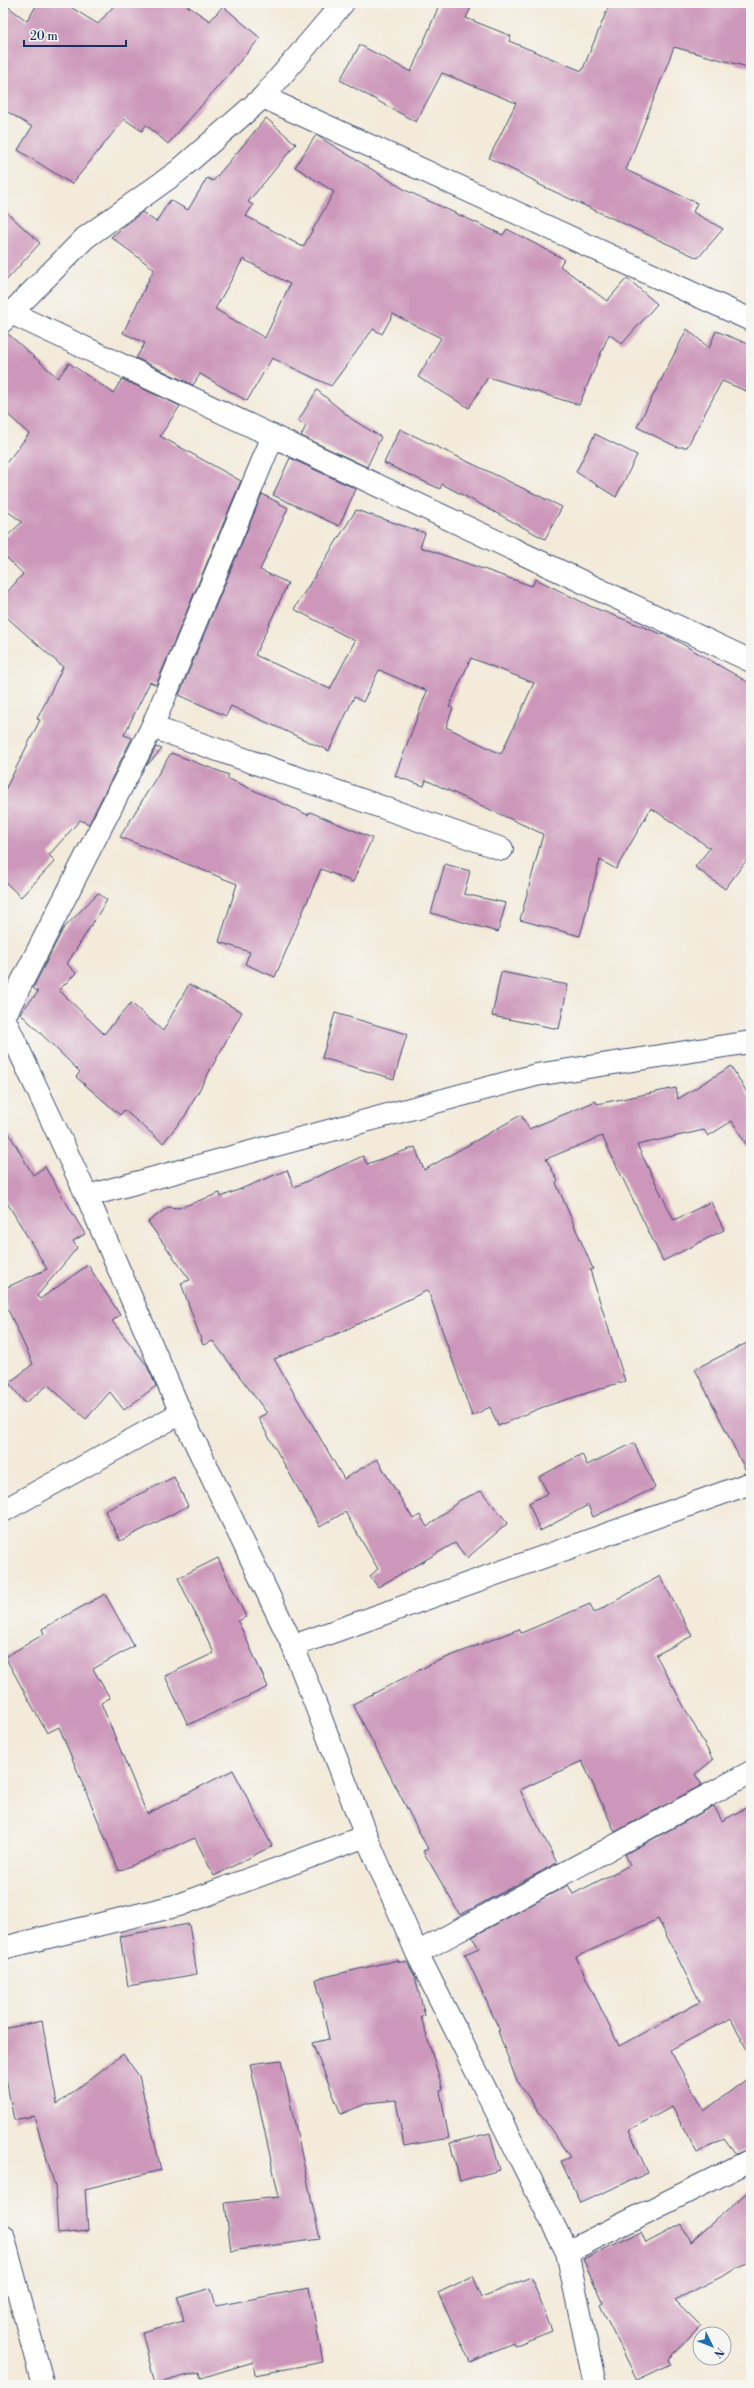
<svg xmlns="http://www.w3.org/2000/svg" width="754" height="2388" font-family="'Libre Bodoni',serif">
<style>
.building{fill:#cc97ba;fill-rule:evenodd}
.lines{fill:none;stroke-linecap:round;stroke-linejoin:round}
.minor-casing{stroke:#3b4b70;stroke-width:24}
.minor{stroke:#fff;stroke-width:22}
</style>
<rect width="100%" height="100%" fill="#f6f6f2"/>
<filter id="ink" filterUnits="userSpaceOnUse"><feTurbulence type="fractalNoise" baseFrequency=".025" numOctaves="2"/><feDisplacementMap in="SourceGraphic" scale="8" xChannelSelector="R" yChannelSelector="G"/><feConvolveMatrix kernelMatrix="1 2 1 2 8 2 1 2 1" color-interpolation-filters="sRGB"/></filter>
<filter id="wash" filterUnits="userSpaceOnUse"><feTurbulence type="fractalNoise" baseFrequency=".012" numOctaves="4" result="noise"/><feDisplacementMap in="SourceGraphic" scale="16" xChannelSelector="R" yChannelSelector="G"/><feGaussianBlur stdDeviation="0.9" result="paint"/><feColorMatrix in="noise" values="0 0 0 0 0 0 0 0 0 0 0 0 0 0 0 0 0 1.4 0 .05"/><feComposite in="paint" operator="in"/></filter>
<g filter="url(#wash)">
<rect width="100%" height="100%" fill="#f3ead9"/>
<g id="blocks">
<g class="building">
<polygon points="3,3 27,21 38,3 64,3 98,24 116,3 183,3 210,21 223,6 260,38 168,144 146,125 142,131 124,119 72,184 18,150 32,127 3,109"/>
<polygon points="440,3 473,3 466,18 511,36 509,41 582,71 610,3 751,3 751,68 674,47 626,170 697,203 693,212 723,229 698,258 538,184 539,183 489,158 516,103 442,73 416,122 340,80 360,45 411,72"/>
<path d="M266,118l30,26 -48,58 5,3 -7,11 57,31 31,-55 -39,-25 21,-32 91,56 96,44 4,-6 57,30 -4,7 47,35 20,-23 30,26 -35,40 -13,-10 -30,71 -91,-28 -19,31 -51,-31 23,-39 -48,-24 -11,20 -9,-5 -42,57 -59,-28 -25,43 -47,-27 -7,11 -57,-27 9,-15 -22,-10 31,-64 -43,-32 31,-25 14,10 14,-22 18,10 19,-32 6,3zM243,259l47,25 -25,54 -50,-29z"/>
<polygon points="3,209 40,243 3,284"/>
<polygon points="687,329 709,348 716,331 751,345 751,393 722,381 687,447 677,447 637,427"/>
<polygon points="3,333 7,333 58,378 69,363 113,393 122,379 180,406 160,436 241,481 156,685 150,682 124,735 132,738 89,824 80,820 49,855 55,861 21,897 3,880 3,794 40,720 37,719 63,667 3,614 3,597 23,574 3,554 3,540 22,522 3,508 3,467 29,434 3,410"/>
<polygon points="317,390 353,420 381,437 367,467 301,436 306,426 298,421"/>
<polygon points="400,429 562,507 545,539 442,484 440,489 384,463"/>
<polygon points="595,434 637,455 616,497 576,472"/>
<polygon points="290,458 356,489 339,526 273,495"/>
<path d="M262,494l26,14 -28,62 28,13 -33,72 75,34 25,-48 -61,-32 62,-99 69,23 -5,14 112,39 4,-7 56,28 80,31 79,46v170l-26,35 -30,-22 15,-19 -59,-40 -35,61 -16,-9 -20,76 -60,-16 23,-86 -117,-54 -2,6 -29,-10 32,-85 -48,-21 -16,32 -9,-5 -25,54 -98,-45 -5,10 -47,-21zM471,658l63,25 -33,71 -55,-27 7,-19 -4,-1z"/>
<polygon points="156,747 162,749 146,766"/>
<polygon points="171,753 229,775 227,778 308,815 310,812 372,838 353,882 321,869 275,977 245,964 250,952 219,942 237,884 120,837"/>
<polygon points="445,864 470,871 464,894 506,903 498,932 431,913"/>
<polygon points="98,893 107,900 67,964 76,973 59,990 104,1034 131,1003 163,1031 189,984 242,1012 185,1116 163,1143 124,1110 120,1115 76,1077 80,1072 20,1013 38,992 33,988 63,929"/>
<polygon points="501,972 568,985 559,1029 492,1016"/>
<polygon points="335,1013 407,1034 394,1079 322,1058"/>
<polygon points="731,1066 751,1099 751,1152 732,1121 708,1136 704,1130 637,1145 674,1220 711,1202 724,1230 663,1261 602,1136 546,1159 558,1181 556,1183 593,1269 590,1270 625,1381 543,1407 498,1426 490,1407 472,1416 428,1290 341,1332 274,1359 344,1479 377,1459 413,1519 420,1515 427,1527 460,1500 481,1491 508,1523 467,1558 455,1543 378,1587 370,1576 378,1569 345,1512 320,1527 258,1418 267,1413 213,1341 203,1345 181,1283 190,1280 148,1222 168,1207 179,1208 220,1193 221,1197 287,1170 294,1187 363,1156 367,1164 415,1147 424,1170 521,1115 529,1129 596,1101 597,1104 676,1088 678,1099"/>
<polygon points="3,1123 33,1175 45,1167 85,1234 73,1241 77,1248 37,1296 40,1299 88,1265 120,1315 112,1321 146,1364 156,1386 124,1410 110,1392 86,1419 48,1385 25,1403 9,1383 33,1364 3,1299 3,1289 47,1269 3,1196"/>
<polygon points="751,1341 751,1471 746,1471 695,1369"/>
<polygon points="634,1443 655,1488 593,1517 588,1505 540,1531 529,1503 548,1493 539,1477 582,1454 587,1465"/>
<polygon points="174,1477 188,1506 120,1541 105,1511"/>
<polygon points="218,1558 246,1617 238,1621 268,1687 188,1725 165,1676 214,1653 178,1578"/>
<polygon points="660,1576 692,1636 656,1655 713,1760 695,1774 702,1785 615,1832 582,1761 520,1790 557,1863 460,1915 423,1851 428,1849 353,1704 433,1663 519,1629 521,1633 590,1604 594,1613"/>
<polygon points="105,1594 134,1646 93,1669 110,1698 101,1703 147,1814 233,1770 272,1846 214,1876 195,1838 119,1871 59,1727 47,1733 5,1657 44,1634 42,1629"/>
<path d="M751,1805v253l-20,-40 -61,32 34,61 47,-35v72l-15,6 -12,-16 -27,15 -25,-46 -43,23 19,43 -68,30 -19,-42 9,-4 -54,-78 -18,-48h2l-35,-77 14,-6 -7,-11 96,-52 5,9 57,-29 -5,-11 89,-48 8,15zM658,1919l42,83 -81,44 -43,-89z"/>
<polygon points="189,1924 197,1974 128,1986 120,1936"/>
<polygon points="398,1960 399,1962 407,1962 415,1977 425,2016 421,2017 443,2090 440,2091 449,2138 404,2146 396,2100 368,2103 341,2114 312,2043 329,2039 316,1979"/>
<polygon points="42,2021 57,2104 123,2054 139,2076 161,2170 85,2189 88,2231 58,2234 55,2186 34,2116 14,2120 3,2063 3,2029"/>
<polygon points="281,2060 320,2239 231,2251 225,2203 279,2197 250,2064"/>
<polygon points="490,2133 500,2170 460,2181 450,2143"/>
<polygon points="751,2189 751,2262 675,2300 701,2326 669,2359 671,2364 637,2380 600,2305 603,2303 583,2259 641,2232 646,2243 682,2224 690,2242"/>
<polygon points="473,2276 482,2297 531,2277 552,2331 514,2346 513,2343 470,2362 438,2293"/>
<polygon points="211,2288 216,2306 309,2288 323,2362 255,2375 253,2362 201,2378 199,2372 155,2384 142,2332 184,2321 178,2298"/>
</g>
</g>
</g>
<g filter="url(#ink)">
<use href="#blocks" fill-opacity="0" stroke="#3b4b70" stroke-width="1"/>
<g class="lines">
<g class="minor-casing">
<g id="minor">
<polyline points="263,97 751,320"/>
<polyline points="11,313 751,661"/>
<polyline points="3,321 85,238 177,172 263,97 343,3"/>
<polyline points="152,727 273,436"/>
<polyline points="3,1016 87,1196 181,1413 293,1646 366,1836 417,1953 567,2252 595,2385"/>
<polyline points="3,1019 152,727 502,849"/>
<polyline points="87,1196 536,1075 751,1042"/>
<polyline points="3,1511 181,1413"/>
<polyline points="293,1646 751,1483"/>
<polyline points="3,1948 179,1905 366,1836"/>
<polyline points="417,1953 751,1772"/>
<polyline points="3,2235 43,2385"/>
<polyline points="567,2252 751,2160"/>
</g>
</g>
<use href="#minor" class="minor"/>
</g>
</g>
<rect width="754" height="2388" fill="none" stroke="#f6f6f2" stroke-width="16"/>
<g transform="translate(712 2346) rotate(133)"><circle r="19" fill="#f6f6f2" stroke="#9ea6b7"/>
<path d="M0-3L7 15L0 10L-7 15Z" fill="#1f6fb2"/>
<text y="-6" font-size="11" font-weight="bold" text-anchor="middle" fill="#1b2f5e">N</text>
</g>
<path d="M24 40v6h102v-6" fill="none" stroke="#1b2f5e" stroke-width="2"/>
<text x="30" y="40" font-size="12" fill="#1b2f5e" stroke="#f6f6f2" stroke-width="3" paint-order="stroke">20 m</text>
</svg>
